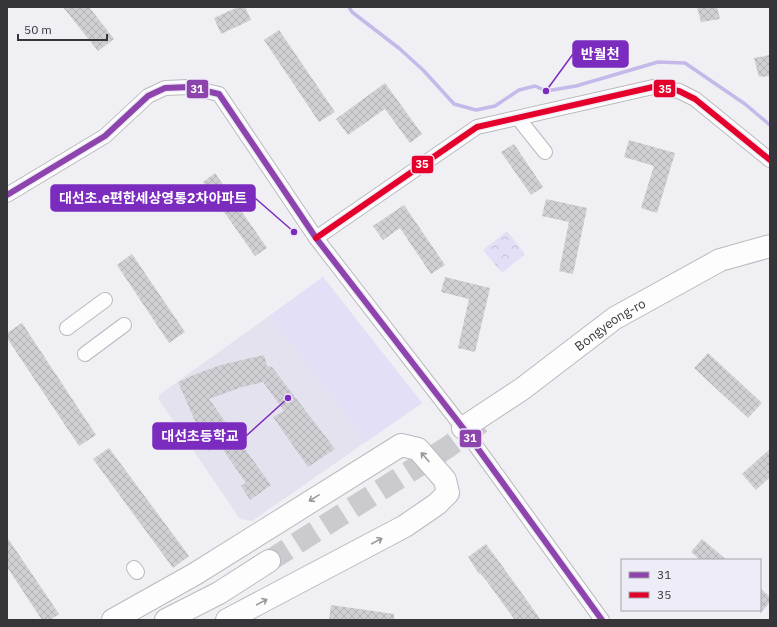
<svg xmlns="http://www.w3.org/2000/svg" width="777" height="627" font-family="'IBM Plex Sans','Noto Sans KR',sans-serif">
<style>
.built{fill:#e4e2ee}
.grass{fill:#e3dff6}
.forest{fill:url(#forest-crowns)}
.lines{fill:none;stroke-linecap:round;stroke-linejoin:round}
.stream{stroke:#c5b9ea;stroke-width:3.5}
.building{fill:url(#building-cross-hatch)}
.trunk-tunnel{stroke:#cacacf;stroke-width:22;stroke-dasharray:22 11;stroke-linecap:butt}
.minor-casing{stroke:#bababe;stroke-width:16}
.trunk-casing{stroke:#bababe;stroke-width:24}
.minor{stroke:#fdfdfd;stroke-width:14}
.trunk{stroke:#fdfdfd;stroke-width:22}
.bus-1-casing{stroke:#eeecf7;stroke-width:9}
.bus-2-casing{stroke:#eeecf7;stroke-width:9}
.bus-1{stroke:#8e44ad;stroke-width:6}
.bus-2{stroke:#e4002b;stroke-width:6}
.oneway{stroke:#9a999c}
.labels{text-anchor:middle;stroke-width:3;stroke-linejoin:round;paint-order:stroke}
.street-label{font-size:13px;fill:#36353a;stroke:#eeecf7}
.leader{fill:none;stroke:#7b2cbf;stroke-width:1.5}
.callout-dot{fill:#7b2cbf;stroke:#eeecf7;stroke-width:1.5}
.callout{fill:#7b2cbf;stroke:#7b2cbf;stroke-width:1.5}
.callout-label{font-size:14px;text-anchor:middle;font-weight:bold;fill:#fff}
.line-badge{stroke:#eeecf7;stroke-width:1.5}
.badge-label{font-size:11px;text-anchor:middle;font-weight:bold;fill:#fff}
</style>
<defs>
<pattern id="forest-crowns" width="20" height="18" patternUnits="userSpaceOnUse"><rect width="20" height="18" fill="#e3dff6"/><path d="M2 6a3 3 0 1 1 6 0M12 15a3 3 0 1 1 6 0" fill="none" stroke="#c3c0d4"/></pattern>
<pattern id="building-cross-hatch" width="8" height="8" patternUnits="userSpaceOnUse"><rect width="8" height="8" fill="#d0d0d4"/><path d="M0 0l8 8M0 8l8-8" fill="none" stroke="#b3b3b7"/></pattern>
</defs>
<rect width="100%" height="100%" fill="#efeff4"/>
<polygon class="built" points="323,277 422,403 252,521 240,519 159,400 159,395"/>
<polygon class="grass" points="323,277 422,403 366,442 270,316"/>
<polygon class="forest" points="507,231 525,254 502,273 483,250"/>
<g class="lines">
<polyline class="stream" points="349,7 352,12 400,49 423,70 454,104 476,110 495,106 519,90 535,86 546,91 576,86 658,62 685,63 745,104 770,125"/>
</g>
<g class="building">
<polygon points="63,7 89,7 114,39 98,51"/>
<polygon points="238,7 245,7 251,20 221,34 214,18"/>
<polygon points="697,7 717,7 720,19 701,22"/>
<polygon points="279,30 335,112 319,122 264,40"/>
<polygon points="770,55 770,76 759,77 754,58"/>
<polygon points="385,83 422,134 410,143 385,109 348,135 336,119"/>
<polygon points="629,140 675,153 657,213 641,208 654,166 624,157"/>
<polygon points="514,144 543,187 531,195 501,152"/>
<polygon points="215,173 267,248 255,256 203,182"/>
<polygon points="546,199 587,208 573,274 559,271 569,222 542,216"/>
<polygon points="404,205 445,265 431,274 400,228 383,240 373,226"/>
<polygon points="132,254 185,332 169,343 117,265"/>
<polygon points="445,277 490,288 475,352 458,348 469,299 441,292"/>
<polygon points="22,323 96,435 79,446 7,338 7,333"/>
<polygon points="708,353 762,403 748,418 694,368"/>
<polygon points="264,355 267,366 272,367 335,449 308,467 273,417 284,411 263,382 242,387 209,399 271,485 250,500 241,486 246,483 219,444 209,451 200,438 204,434 195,421 178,382 196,374 221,365"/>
<polygon points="109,448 189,556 173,568 93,459"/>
<polygon points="770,449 770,477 756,490 742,474"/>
<polygon points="7,537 59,614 50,620 42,620 7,567"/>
<polygon points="702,539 727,560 700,560 691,552"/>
<polygon points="486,544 503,567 541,620 515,620 488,583 480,573 479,574 468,557"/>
<polygon points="760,588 770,597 770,602 760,614"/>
<polygon points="331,605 394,614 394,620 329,620"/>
</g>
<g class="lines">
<polyline class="trunk-tunnel" points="269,561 448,447 483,421"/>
<g class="minor-casing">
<g id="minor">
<polyline points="518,118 545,152"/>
<polyline points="7,195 105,136 148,96 165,88 189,87 219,94 316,238 463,428 602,620"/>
<polyline points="316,238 477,127 653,87 679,91 695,99 770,160"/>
<polyline points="67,328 105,300"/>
<polyline points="85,354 124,325"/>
<polyline points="134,568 137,572"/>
</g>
</g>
<g class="trunk-casing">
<g id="trunk">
<path id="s1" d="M463,428l59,-39 93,-71 105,-58 50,-14"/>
<polyline points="113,620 195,574 401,445 418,449 445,480 448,493 437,504 405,526 227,620"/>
<polyline points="166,620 219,593 269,561"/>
</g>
</g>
<use href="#minor" class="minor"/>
<use href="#trunk" class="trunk"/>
<g class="bus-1-casing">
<polyline id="bus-1" points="7,195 105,136 148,96 165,88 189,87 219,94 316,238 463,428 602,620"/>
</g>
<g class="bus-2-casing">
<polyline id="bus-2" points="316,238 477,127 653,87 679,91 695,99 770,160"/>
</g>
<use href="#bus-1" class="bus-1"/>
<use href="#bus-2" class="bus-2"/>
</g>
<defs><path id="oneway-shaft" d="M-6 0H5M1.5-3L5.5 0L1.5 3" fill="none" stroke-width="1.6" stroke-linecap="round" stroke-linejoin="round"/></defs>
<g class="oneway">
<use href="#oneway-shaft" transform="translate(425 457) rotate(-131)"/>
<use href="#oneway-shaft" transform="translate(314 498) rotate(148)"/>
<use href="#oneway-shaft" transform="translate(377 541) rotate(-28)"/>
<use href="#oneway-shaft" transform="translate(262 602) rotate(-28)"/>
</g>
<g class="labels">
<g class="street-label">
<text dy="5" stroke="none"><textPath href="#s1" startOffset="180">Bongyeong-ro</textPath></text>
</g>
</g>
<path class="leader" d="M546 91L573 54M294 232L255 198M288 398L246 436"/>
<g class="callout-dot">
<circle cx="546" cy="91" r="4"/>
<circle cx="294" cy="232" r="4"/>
<circle cx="288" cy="398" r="4"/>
</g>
<g class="callout">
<rect x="573" y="41" width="55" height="26" rx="4"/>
<rect x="51" y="185" width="204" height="26" rx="4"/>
<rect x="153" y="423" width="93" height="26" rx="4"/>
</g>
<g class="callout-label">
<text x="600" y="59">반월천</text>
<text x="153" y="203">대선초.e편한세상영통2차아파트</text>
<text x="200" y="441">대선초등학교</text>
</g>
<g class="line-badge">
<rect x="653" y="79" width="23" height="19" rx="4" fill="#e4002b"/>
<rect x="186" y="79" width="23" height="20" rx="4" fill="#8e44ad"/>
<rect x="411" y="155" width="23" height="19" rx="4" fill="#e4002b"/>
<rect x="459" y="429" width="23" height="19" rx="4" fill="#8e44ad"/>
</g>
<g class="badge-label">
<text x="665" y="93">35</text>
<text x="197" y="93">31</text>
<text x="422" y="168">35</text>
<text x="470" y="442">31</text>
</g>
<rect width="777" height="627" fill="none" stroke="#36353a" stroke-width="16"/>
<rect x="621" y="559" width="140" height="52" fill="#eeecf7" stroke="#a4a3ab"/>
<rect x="629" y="572" width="20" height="6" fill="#8e44ad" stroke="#a4a3ab"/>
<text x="657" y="579" font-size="12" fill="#36353a">31</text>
<rect x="629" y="592" width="20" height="6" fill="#e4002b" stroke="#a4a3ab"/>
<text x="657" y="599" font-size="12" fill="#36353a">35</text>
<path d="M18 34v6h89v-6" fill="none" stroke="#36353a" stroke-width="2"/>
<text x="24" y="34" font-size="12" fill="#36353a" stroke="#eeecf7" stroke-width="3" paint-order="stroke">50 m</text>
</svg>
